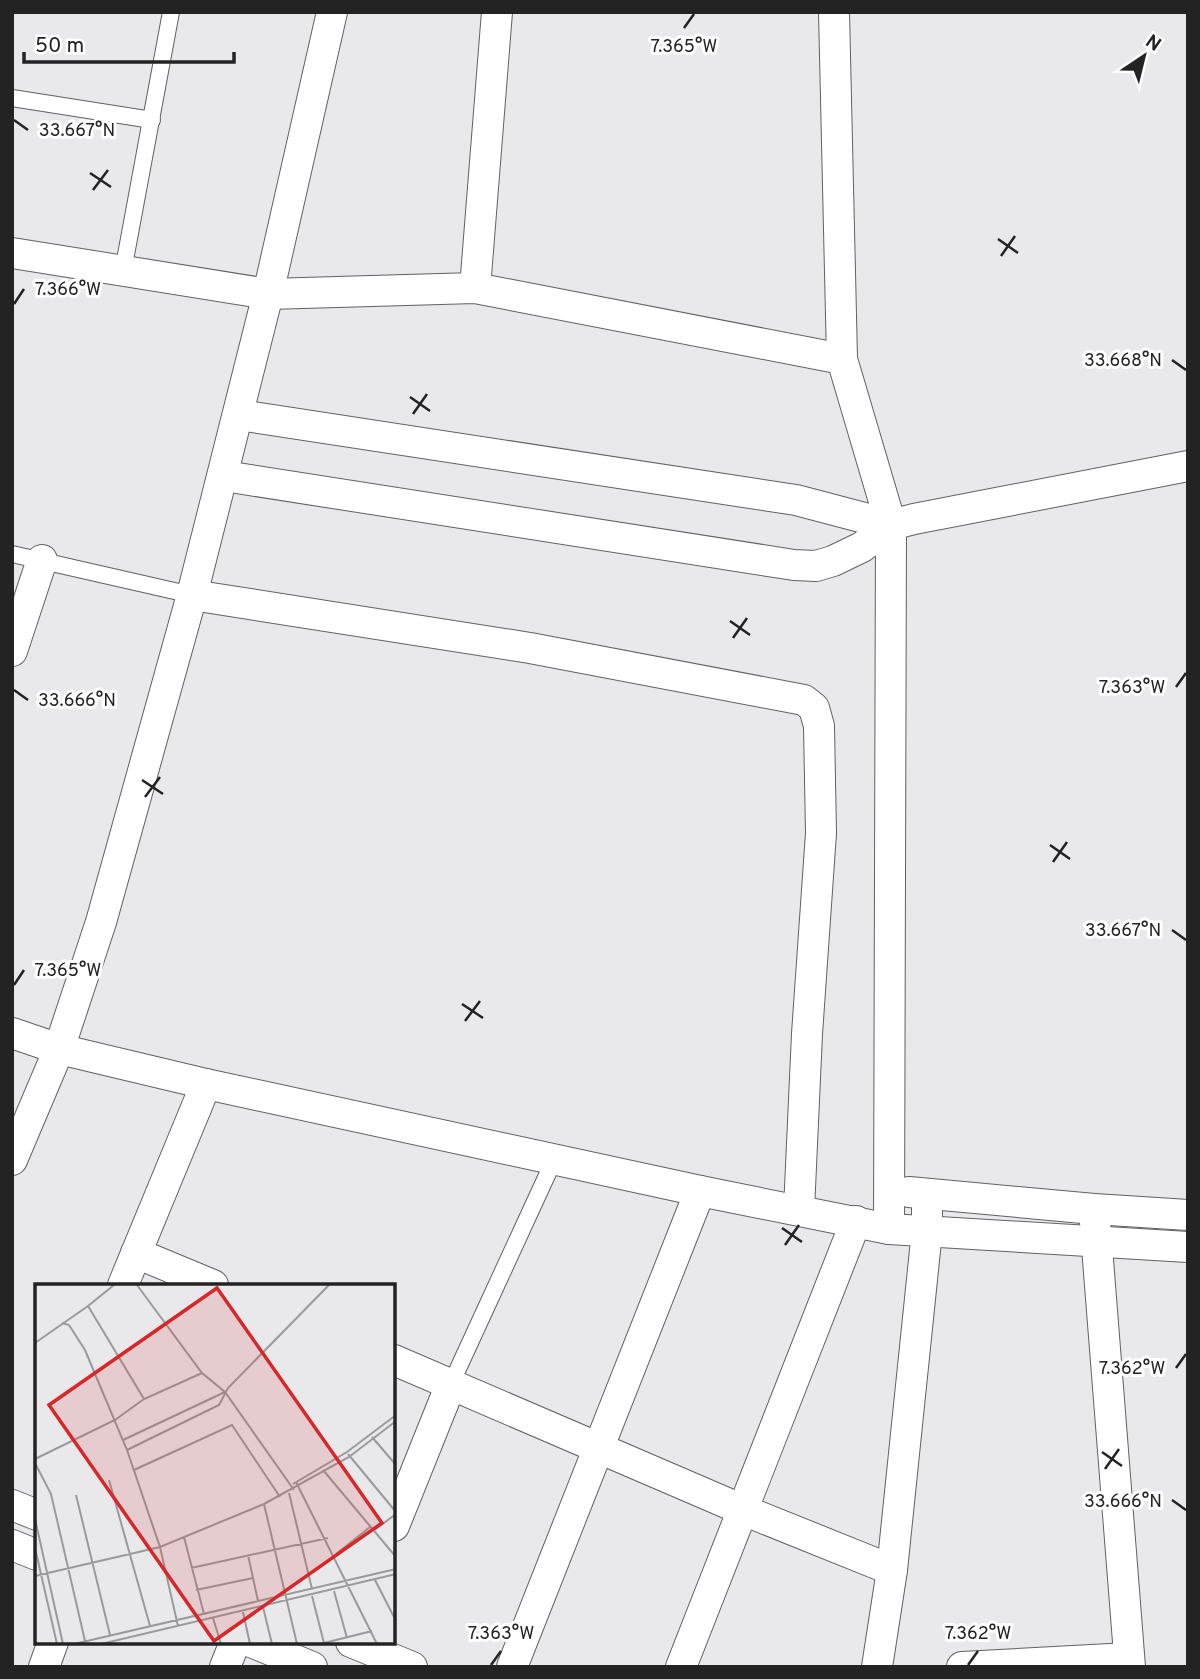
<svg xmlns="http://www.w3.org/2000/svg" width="1200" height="1679" font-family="Overpass,sans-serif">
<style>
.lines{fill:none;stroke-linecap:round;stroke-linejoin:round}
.service-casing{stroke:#616164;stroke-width:18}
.minor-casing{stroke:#616164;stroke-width:32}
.service{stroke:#fff;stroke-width:16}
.minor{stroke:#fff;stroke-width:30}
.ticks{fill:none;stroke:#232324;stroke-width:2.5}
.inset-road{fill:none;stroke:#9a9a9c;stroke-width:2}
.view{fill:#d62828;fill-opacity:0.15;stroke:#d62828;stroke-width:3.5}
.inset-edge{fill:none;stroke:#232324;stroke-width:3.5}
.ticks-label{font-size:18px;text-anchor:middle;fill:#232324;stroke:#fff;stroke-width:6;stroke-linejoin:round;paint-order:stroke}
</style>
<rect width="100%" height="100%" fill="#e9e9ec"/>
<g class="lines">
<g class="service-casing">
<g id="service">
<polyline points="12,98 152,120"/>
<polyline points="123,271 171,12"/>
<polyline points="12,554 192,595"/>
<polyline points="451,1384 554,1160"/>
</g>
</g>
<g class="minor-casing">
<g id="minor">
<polyline points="834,12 842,359 891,525 889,1229"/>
<polyline points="12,253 268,294 475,288 842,359"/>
<polyline points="475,288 497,12"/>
<polyline points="239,415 796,500 891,525"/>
<polyline points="224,476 794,565 816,566 833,561 862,547 891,525 914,519 1188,466"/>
<polyline points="192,595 530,648 804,700 814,708 819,726 821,833 807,1034 799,1210"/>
<polyline points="12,651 42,560"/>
<polyline points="12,1033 59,1049 206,1084 700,1191 889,1229 1188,1247"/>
<polyline points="12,1160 59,1049 101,922 192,595 268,294 332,12"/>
<polyline points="909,1192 1094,1209 1188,1215"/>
<polyline points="1094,1209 1130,1667"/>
<polyline points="136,1253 213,1285"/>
<polyline points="123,1285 206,1084"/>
<polyline points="394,1360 743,1510 892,1570"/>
<polyline points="12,1505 37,1515"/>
<polyline points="394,1526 451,1384"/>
<polyline points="12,1545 37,1555"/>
<polyline points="251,1642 312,1667"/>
<polyline points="351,1642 412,1667"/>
<polyline points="44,1667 53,1642"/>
<polyline points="225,1667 235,1642"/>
<polyline points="512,1667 700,1191"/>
<polyline points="681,1667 856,1221"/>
<polyline points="877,1667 892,1570 927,1231 927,1194"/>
<polyline points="962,1667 1129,1658"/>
</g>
</g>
<use href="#service" class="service"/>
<use href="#minor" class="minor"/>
</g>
<path class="ticks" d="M684,28l10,-14M14,120l14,10M90,173l21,14M93,190l15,-20M998,239l20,14M1001,256l14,-20M14,304l10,-15M1172,360l14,10M410,397l20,14M413,414l14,-20M730,621l20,14M733,638l14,-20M1176,687l10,-14M14,690l14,10M142,780l21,14M145,797l15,-20M1050,845l20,14M1053,862l14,-20M1172,930l14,10M14,985l10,-15M462,1004l21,14M465,1021l15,-20M782,1228l20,14M785,1245l14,-20M1176,1368l10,-14M1102,1452l20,14M1105,1469l14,-20M1172,1500l14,10M491,1665l10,-14M968,1665l10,-14"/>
<g transform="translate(35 1284)">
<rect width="360" height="360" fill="#e9e9ec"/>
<path class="inset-road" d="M79,1l-26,21 56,93M102,1l65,88 23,19 69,98M27,39l7,2 16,25 42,100 33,97 18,79M0,59l53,-37M337,153l24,28M88,156l102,-48M92,166l92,-45 9,-17 101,-103M313,170l48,58M0,175l80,-39 29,-21 58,-26M0,179l16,31 34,147M99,186l98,-45 48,72M288,186l73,87M74,196l41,146M261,198l81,162M258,200l54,-32 49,-37M254,209l23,96M41,211l34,140M229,220l33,140M0,235l28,125M338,247l23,-17M149,253l20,77M0,264l22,96M301,270l34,-27M213,271l10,46M156,284l137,-30M0,292l125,-29 104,-43 85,-47 47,-36M340,296l21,41M161,306l57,-12M299,307l13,47M277,312l12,47M228,323l9,37M208,328l7,32M178,334l8,26M39,360l322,-75M66,360l295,-70M285,360l52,-13"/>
<path class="view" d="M182,4l165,235 -168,118 -165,-236z"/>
<rect width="360" height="360" class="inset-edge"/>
</g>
<g class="ticks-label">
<text x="684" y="52">7.365°W</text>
<text x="77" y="136">33.667°N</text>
<text x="68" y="295">7.366°W</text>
<text x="1123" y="366">33.668°N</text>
<text x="1132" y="693">7.363°W</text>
<text x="77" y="706">33.666°N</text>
<text x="1123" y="936">33.667°N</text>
<text x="68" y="976">7.365°W</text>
<text x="1132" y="1374">7.362°W</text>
<text x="1123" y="1507">33.666°N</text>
<text x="501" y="1639">7.363°W</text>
<text x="978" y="1639">7.362°W</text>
</g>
<rect width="1200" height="1679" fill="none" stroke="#232324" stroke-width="28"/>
<g transform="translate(1144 56) rotate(35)" stroke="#ffffff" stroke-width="5" paint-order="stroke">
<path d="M0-5L12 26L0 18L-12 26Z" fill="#232324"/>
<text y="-10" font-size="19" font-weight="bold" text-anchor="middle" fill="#232324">N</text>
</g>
<path d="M24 52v10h210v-10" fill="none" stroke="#232324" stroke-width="3.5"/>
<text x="35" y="52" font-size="21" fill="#232324" stroke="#ffffff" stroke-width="5" paint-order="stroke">50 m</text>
</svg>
